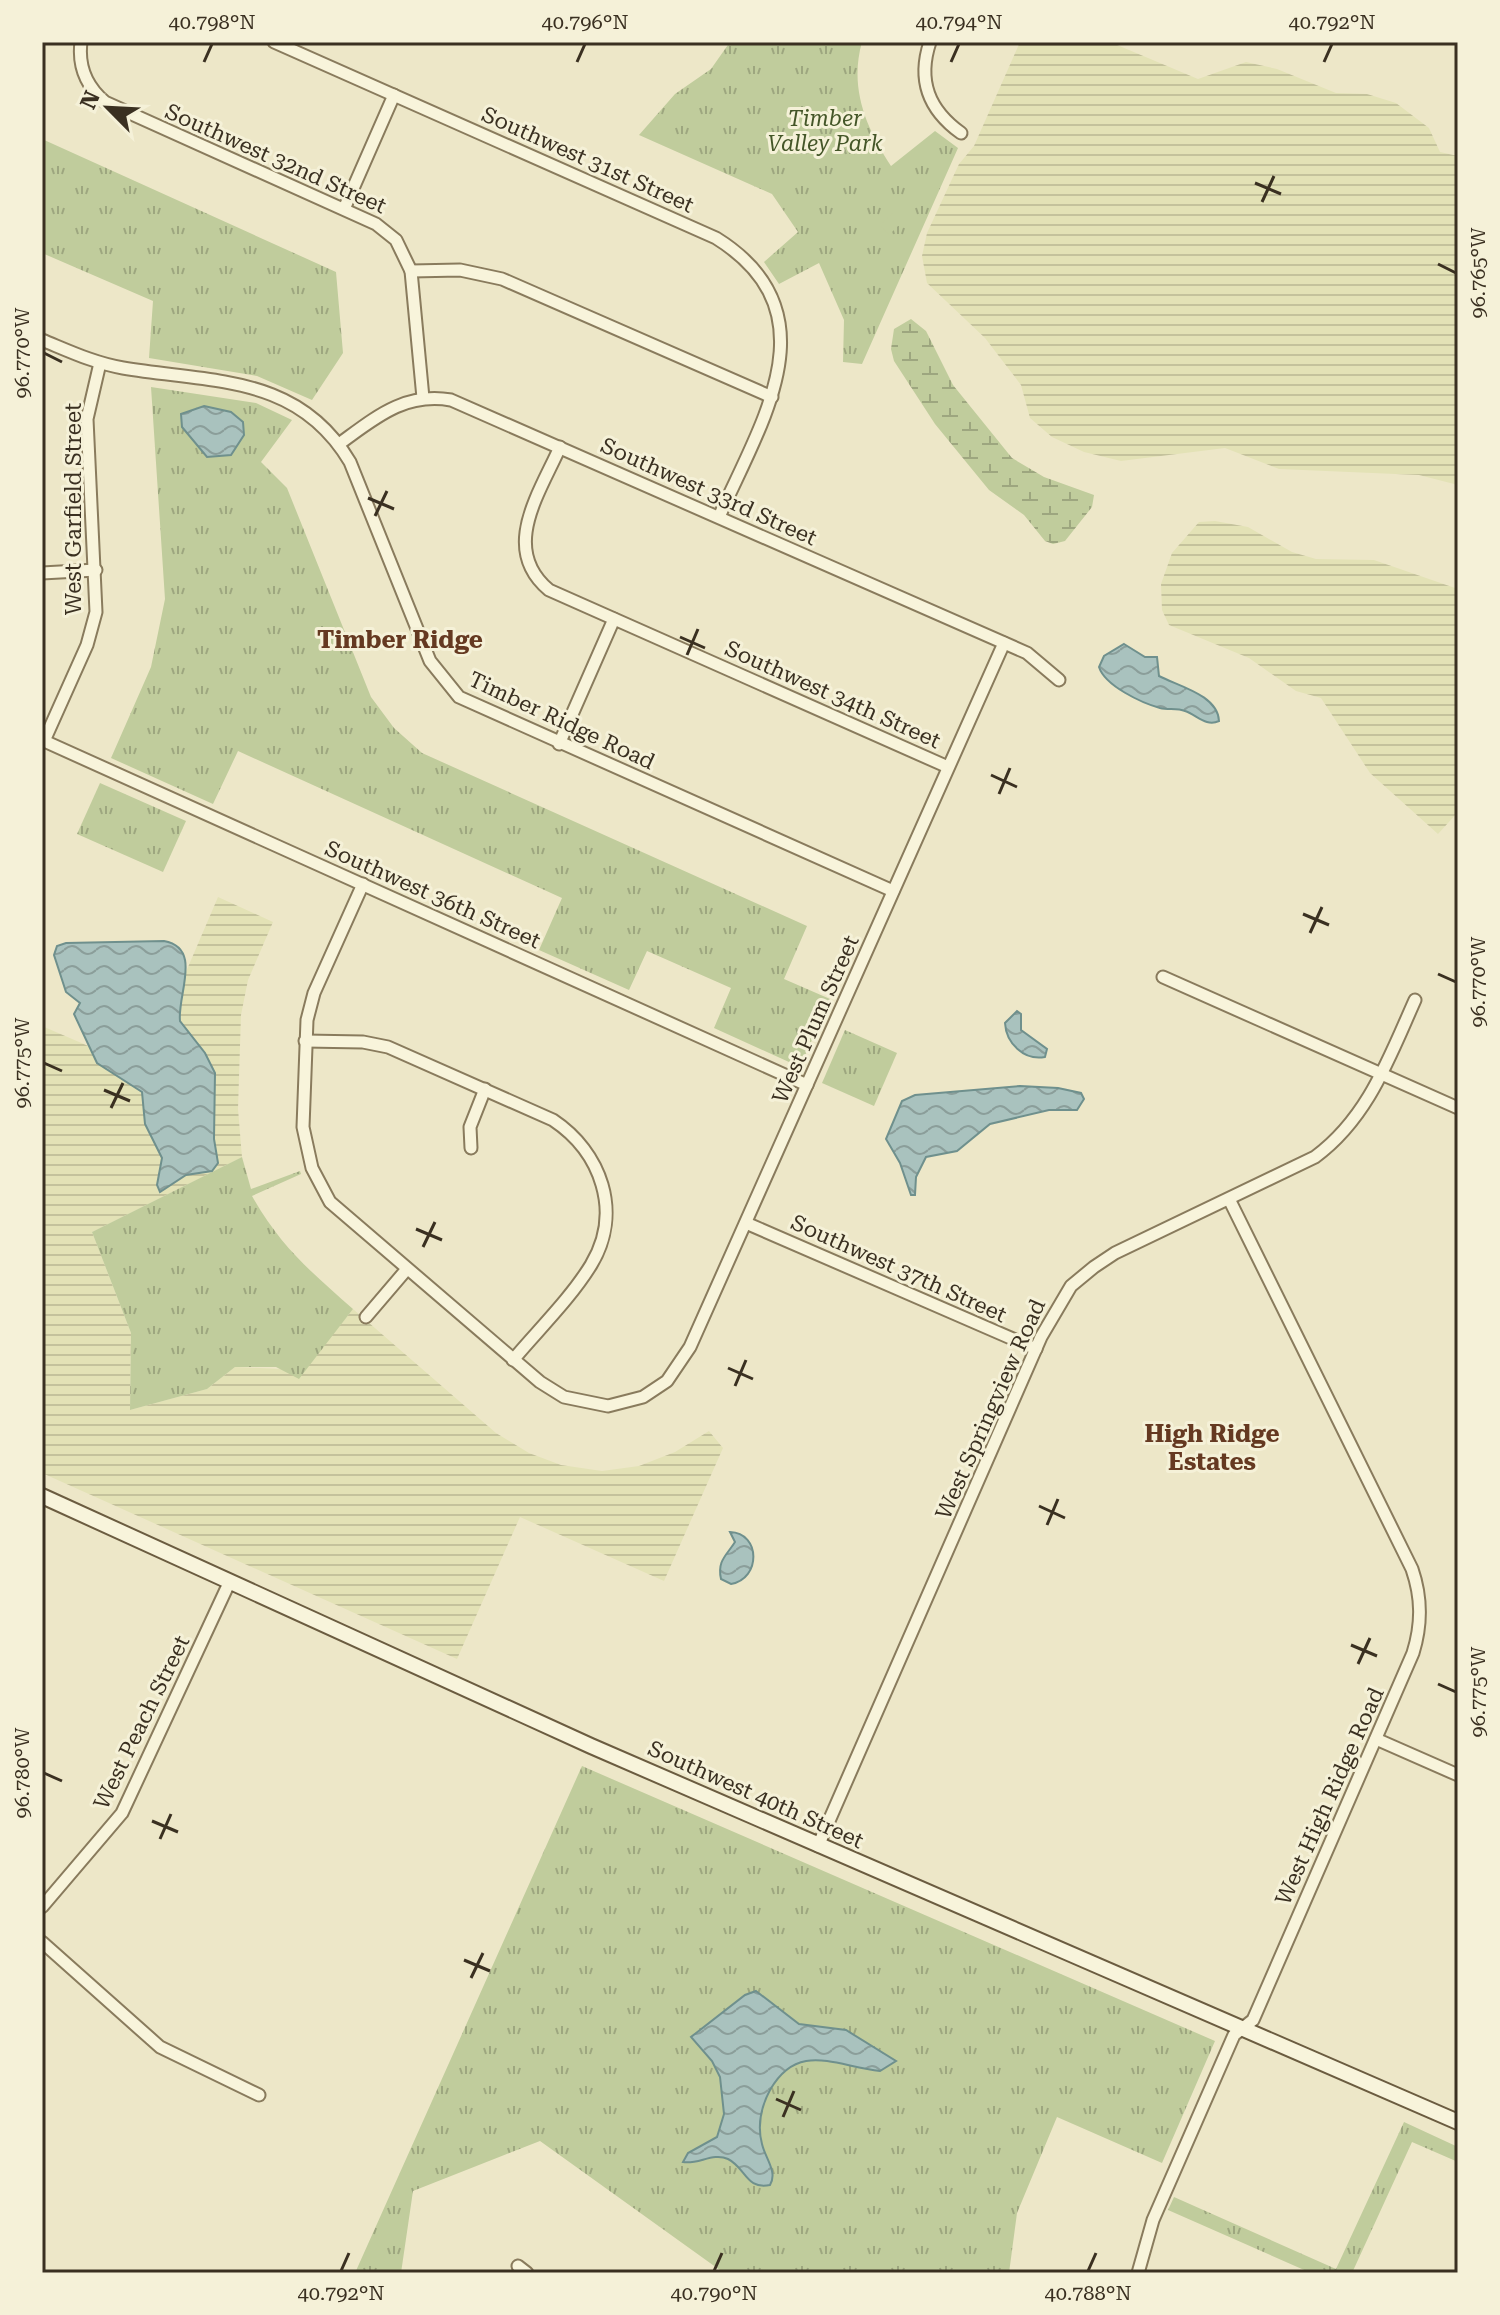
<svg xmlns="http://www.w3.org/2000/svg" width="1500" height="2315" font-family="'Roboto Serif',serif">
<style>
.farmland{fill:url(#farmland-rules)}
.wetland{fill:url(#wetland-marsh)}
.park{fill:url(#park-tufts)}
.pitch{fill:#c0cc9c}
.water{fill:url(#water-waves);stroke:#6f908d;stroke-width:2}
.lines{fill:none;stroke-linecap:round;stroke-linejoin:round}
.street-casing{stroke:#897b5d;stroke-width:15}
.secondary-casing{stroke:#6b5c40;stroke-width:18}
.street{stroke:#f8f4db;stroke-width:11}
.secondary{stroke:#f8f4db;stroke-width:14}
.ticks{fill:none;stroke:#3a3021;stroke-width:3}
.labels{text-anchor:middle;stroke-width:6;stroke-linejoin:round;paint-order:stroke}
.park-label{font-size:22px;font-style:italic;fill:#445628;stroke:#f5f1d8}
.street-label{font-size:22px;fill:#3a3021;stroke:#f5f1d8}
.neighbourhood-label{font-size:24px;font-weight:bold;fill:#653921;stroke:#f5f1d8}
.neatline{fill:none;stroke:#3a3021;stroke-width:3}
.ticks-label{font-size:20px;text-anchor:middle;fill:#3a3021}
</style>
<defs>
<pattern id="farmland-rules" width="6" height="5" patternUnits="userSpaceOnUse" patternTransform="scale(2)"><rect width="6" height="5" fill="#e3e2b6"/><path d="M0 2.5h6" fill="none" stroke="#c4c29c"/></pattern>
<pattern id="wetland-marsh" width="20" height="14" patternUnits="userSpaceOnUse" patternTransform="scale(2)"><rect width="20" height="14" fill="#c0cc9c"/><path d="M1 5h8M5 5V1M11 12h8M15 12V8" fill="none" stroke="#9da67f"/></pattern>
<pattern id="park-tufts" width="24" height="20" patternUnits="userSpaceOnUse" patternTransform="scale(2)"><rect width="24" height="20" fill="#c0cc9c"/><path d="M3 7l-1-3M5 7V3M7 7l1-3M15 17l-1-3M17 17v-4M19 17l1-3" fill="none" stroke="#9da67f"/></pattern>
<pattern id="water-waves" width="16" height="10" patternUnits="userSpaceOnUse" patternTransform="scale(2)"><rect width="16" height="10" fill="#a9c2be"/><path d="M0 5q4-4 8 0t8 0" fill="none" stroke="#8b9e9a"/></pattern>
</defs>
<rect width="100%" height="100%" fill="#ede7c8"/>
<g class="farmland">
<polygon points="1020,42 1110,42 1198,79 1246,62 1277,69 1336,93 1367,94 1396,103 1429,128 1440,152 1458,156 1458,485 1419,475 1279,469 1225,448 1121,461 1084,452 1052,437 1030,418 1021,385 985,338 927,283 922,256 927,233 959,164 974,146"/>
<polygon points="1215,521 1248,527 1292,552 1316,559 1374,560 1458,589 1458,812 1438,834 1370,773 1321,698 1296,691 1249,658 1169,625 1162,610 1161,584 1172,553 1199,522"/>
<polygon points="218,897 273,922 248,980 241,1015 238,1109 242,1157 92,1232 131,1333 130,1410 207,1389 235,1367 304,1370 353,1309 496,1433 529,1453 561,1465 602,1471 639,1466 675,1452 709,1431 723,1448 664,1581 520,1517 457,1659 42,1473 42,1026 144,1070"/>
</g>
<polygon class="wetland" points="911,319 926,331 953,385 1012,458 1044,477 1094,495 1092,507 1065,541 1053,544 1045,541 1024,515 989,490 935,424 894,361 891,349 894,329"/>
<g class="park">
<path d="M730,42h132c-13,46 4,86 29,124l44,-35 23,17 -96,216 -19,-2 1,-42 -25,-57 -40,21 -15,-22 34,-30 -26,-38 -133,-59 36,-41 36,-25z"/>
<polygon points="42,139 336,272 343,353 312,400 257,376 149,358 153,301 42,253"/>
<polygon points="151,387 256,403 292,420 261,462 287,488 371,697 394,728 422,753 807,926 784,979 830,999 800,1067 714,1028 731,988 647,951 629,990 539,950 562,898 238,751 213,804 111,758 151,667 165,599"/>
<polygon points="100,783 186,821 163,872 77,834"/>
<polygon points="845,1030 897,1053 874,1106 822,1083"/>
<path d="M242,1157l9,32 49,-18 1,3 -49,22c29,51 58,75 101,113l-54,70 -23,-12h-41l-28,22 -77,21 1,-77 -39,-101z"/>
<polygon points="582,1766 1215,2041 1162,2163 1057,2117 1017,2213 1009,2273 724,2273 540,2141 413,2191 401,2273 355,2273"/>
<polygon points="1404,2122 1458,2147 1458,2162 1412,2142 1352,2273 1311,2273 1168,2210 1174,2197 1336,2269"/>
</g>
<polygon class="pitch" points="895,211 904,220 889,235 880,225"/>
<g class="water">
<polygon points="204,406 231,412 243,422 244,435 231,455 207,457 182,427 181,414"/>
<path d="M1124,644l21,13h12l2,19c19,10 59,19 60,45 -13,6 -22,-6 -34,-10 -8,-3 -17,-1 -25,-3 -18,-5 -55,-22 -61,-41l5,-11z"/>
<path d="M164,941c39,7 13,54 16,80l25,32 10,20 -1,66 4,24 -6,8 -26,4 -26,17 -3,-7 5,-27 -17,-34 -3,-32 -45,-29 -23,-49 6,-11 -14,-11 -12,-37 3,-9 9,-3z"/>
<path d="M1017,1011l4,3v16l26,19 -2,8c-21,4 -39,-14 -40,-34z"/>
<polygon points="1020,1086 1058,1088 1081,1093 1084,1099 1077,1110 1049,1110 990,1124 957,1151 926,1157 916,1177 915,1195 911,1195 900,1163 886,1139 902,1101 915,1095"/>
<path d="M730,1532c31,1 31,47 1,52l-10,-5c-4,-18 5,-23 14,-37z"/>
<path d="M756,1991l43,33 47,6 50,31 -16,10c-45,-5 -82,-30 -110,19 -9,17 -13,35 -8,54 3,14 16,28 8,41 -24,5 -24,-17 -42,-26 -15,-7 -30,6 -45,3l5,-9 29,-16 7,-23 -4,-37 -8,-16 -21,-24 54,-42z"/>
</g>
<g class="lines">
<g class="street-casing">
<g id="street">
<path d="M81,42c-3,24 5,44 24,60l271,122 20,16 15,31 49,-1 42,9 270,118"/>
<path d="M274,42l442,196c119,74 45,184 3,279"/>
<path d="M930,42c-13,39 -1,68 31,91"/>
<polyline points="344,209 394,95"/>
<polyline points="411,271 423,398"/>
<path d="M42,340c27,11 52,23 81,28 89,15 175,6 227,94l80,199 29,36 434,194"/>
<path d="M339,444c36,-26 65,-52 112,-44l576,253 32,27"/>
<path d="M560,447c-21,47 -60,102 -11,143l399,177"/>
<polyline points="42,573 96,570"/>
<polyline points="42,740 807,1085"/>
<polyline points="44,741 87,645 96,612 87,419 100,363"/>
<polyline points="559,744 614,619"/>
<polyline points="363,884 314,993 307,1020 303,1127 312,1168 330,1202 540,1382 564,1397 608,1406 643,1397 667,1381 690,1347 1004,643"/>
<polyline points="1163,977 1458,1108"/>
<path d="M305,1041l58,1 25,5 165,73c48,32 70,92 38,145 -21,34 -52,64 -78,95"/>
<polyline points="471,1148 470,1127 485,1089"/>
<polyline points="746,1223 1036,1349"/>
<polyline points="366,1317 407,1269"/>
<polyline points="1376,1739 1458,1775"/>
<path d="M818,1846l223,-509 30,-51 23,-19 21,-14 200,-96c53,-39 74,-99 100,-157"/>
<polyline points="42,1907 122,1813 230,1581"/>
<polyline points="42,1942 160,2047 259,2095"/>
<polyline points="518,2266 527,2273"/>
<path d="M1138,2273l15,-53 81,-185 19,-15 160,-367c9,-29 9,-55 -1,-84l-182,-368"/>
</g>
</g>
<g class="secondary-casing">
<polyline id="secondary" points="42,1496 591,1746 1458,2122"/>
</g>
<use href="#street" class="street"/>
<use href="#secondary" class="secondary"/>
</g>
<path class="ticks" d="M204,62l8,-18M577,62l8,-18M951,62l8,-18M1324,62l8,-18M1255,183l26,11M1262,202l12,-26M1438,264l18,9M44,353l18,9M368,498l26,11M375,516l12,-25M680,637l25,11M687,655l11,-26M991,775l26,12M999,794l11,-26M1303,914l26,11M1310,933l12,-26M1438,974l18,8M44,1063l18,8M104,1090l26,11M111,1108l12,-25M416,1229l26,11M423,1247l12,-25M728,1368l25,11M735,1386l11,-26M1039,1506l26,12M1047,1525l11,-26M1351,1645l26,11M1358,1664l12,-26M1438,1684l18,8M44,1773l18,8M152,1821l26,11M160,1839l11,-25M464,1960l26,11M471,1978l12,-25M776,2099l25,11M783,2117l11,-26M341,2271l8,-18M714,2271l8,-18M1088,2271l8,-18"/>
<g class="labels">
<g class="park-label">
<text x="825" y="126">Timber<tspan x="825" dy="25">Valley Park</tspan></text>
</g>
<g class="street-label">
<text transform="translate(276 158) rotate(24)" y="8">Southwest 32nd Street</text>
<text transform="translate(588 159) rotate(24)" y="8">Southwest 31st Street</text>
<text transform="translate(709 491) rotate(24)" y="8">Southwest 33rd Street</text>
<text transform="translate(73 509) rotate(-90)" y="8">West Garfield Street</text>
<text transform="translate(833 694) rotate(24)" y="8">Southwest 34th Street</text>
<text transform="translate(562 720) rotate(25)" y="8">Timber Ridge Road</text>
<text transform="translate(433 894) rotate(24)" y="8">Southwest 36th Street</text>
<text transform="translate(815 1019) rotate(-66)" y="8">West Plum Street</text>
<text transform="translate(899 1268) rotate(24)" y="8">Southwest 37th Street</text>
<text transform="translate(990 1409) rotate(-66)" y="8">West Springview Road</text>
<text transform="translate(141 1722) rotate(-64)" y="8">West Peach Street</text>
<text transform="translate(756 1794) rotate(24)" y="8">Southwest 40th Street</text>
<text transform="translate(1329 1796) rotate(-66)" y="8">West High Ridge Road</text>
</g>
<g class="neighbourhood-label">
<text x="400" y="648">Timber Ridge</text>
<text x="1212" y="1442">High Ridge<tspan x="1212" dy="28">Estates</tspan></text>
</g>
</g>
<rect width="1500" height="2315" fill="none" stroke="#f5f1d8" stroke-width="88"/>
<g transform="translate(108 108) rotate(294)" stroke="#f5f1d8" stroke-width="6" paint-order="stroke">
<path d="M0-6L14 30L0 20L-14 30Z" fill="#3a3021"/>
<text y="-12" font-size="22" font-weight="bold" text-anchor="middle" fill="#3a3021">N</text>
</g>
<rect x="44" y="44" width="1412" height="2227" class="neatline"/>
<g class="ticks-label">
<text x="212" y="29">40.798°N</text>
<text x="585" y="29">40.796°N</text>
<text x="959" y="29">40.794°N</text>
<text x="1332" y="29">40.792°N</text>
<text transform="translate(1478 273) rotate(-90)" y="7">96.765°W</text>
<text transform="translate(22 353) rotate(-90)" y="7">96.770°W</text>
<text transform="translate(1478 982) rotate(-90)" y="7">96.770°W</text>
<text transform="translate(22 1063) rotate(-90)" y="7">96.775°W</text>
<text transform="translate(1478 1692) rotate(-90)" y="7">96.775°W</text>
<text transform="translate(22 1773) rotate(-90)" y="7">96.780°W</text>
<text x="341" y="2300">40.792°N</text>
<text x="714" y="2300">40.790°N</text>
<text x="1088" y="2300">40.788°N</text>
</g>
</svg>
